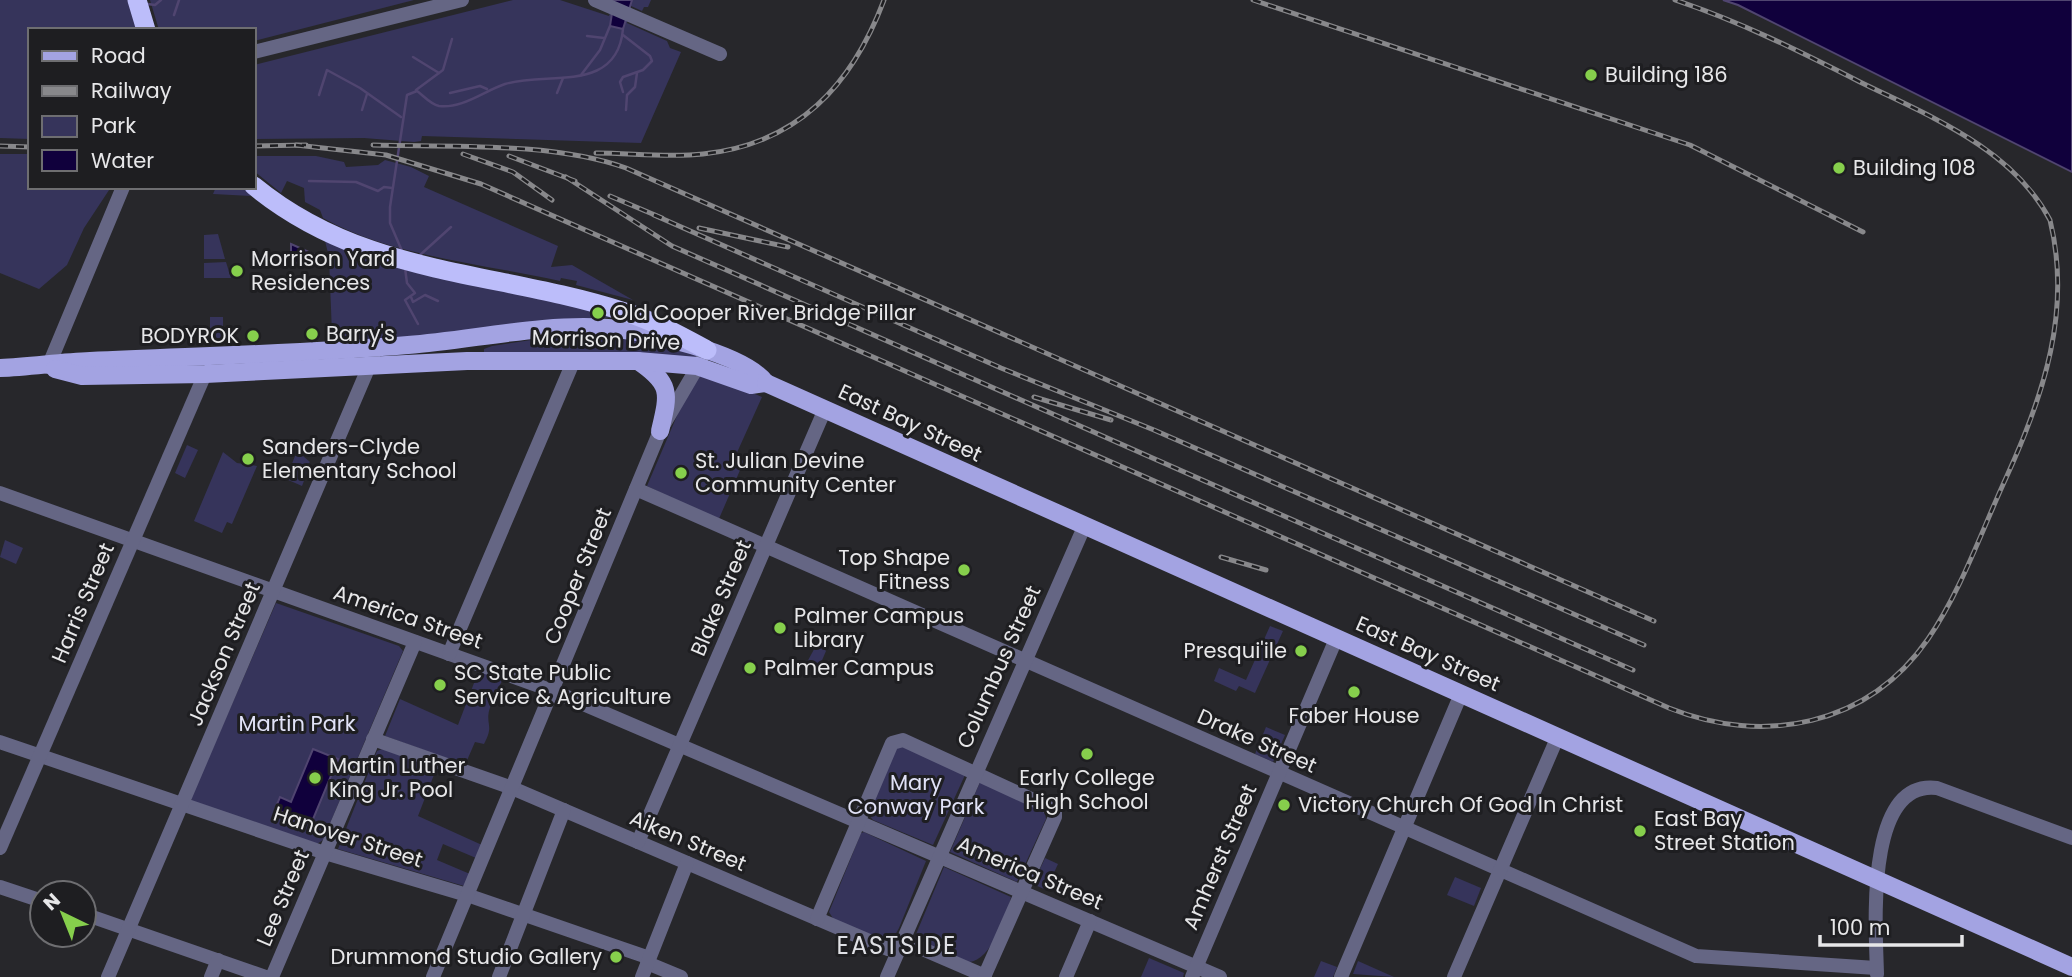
<svg xmlns="http://www.w3.org/2000/svg" width="2072" height="977" font-family="Poppins,sans-serif">
<style>
.green{fill:#36345b}
.water{fill:#10003c;stroke:#504570;stroke-width:2}
.lines{fill:none;stroke-linecap:round;stroke-linejoin:round}
.stream{stroke:#504570;stroke-width:2.5}
.minor{stroke:#656684;stroke-width:14}
.major{stroke:#a3a3e2;stroke-width:18}
.highway{stroke:#bcbdfa;stroke-width:19}
.rail-casing{stroke:#88888b;stroke-width:5}
.rail{stroke:#1e1e21;stroke-width:2.5;stroke-dasharray:8;stroke-linecap:butt}
.poi-dot{fill:#86cf4c;stroke:#1e1e21;stroke-width:2.5}
.labels{text-anchor:middle;stroke-width:6;stroke-linejoin:round;paint-order:stroke}
.poi-label{font-size:21px;fill:#e7e7e9;stroke:#1e1e21;text-anchor:start}
.street-label{font-size:21px;fill:#e7e7e9;stroke:#1e1e21}
.park-label{font-size:21px;fill:#e1e2f7;stroke:#1e1e21}
.quarter-label{font-size:24px;letter-spacing:2px;fill:#e0e1e6;stroke:#1e1e21}
</style>
<rect width="100%" height="100%" fill="#27272b"/>
<g class="green">
<polygon points="0,0 131,0 139,30 30,30 30,139 0,138"/>
<polygon points="150,0 414,0 254,41 254,30 159,30"/>
<polygon points="513,0 560,0 609,16 614,0 651,0 648,7 644,7 642,11 631,6 627,23 667,41 670,48 681,52 641,143 422,136 421,141 414,142 364,138 254,139 254,65"/>
<polygon points="0,154 30,154 30,187 111,187 84,228 67,265 39,289 0,273"/>
<path d="M254,156h62l28,6 2,5 32,-2 7,-5 26,7 18,9 -5,11 134,59 -7,21 21,-2 61,35 -57,-15 1,-4 -16,-3 -1,3c-76,-17 -170,-25 -237,-63l-3,-8 -15,-8 -1,-14 -17,-7 -6,12 -27,-22z"/>
<polygon points="216,187 244,187 251,196 213,194"/>
<polygon points="218,234 225,259 204,259 204,235"/>
<polygon points="325,241 615,317 359,343 358,338 332,334 329,257"/>
<polygon points="226,262 231,278 204,278 204,263"/>
<rect x="210" y="317" width="13" height="21"/>
<polygon points="583,332 625,336 697,353 698,360 484,355 484,349 492,346"/>
<polygon points="699,375 710,375 762,397 735,457 744,461 718,521 647,486 679,411"/>
<polygon points="187,445 198,450 185,478 175,473"/>
<polygon points="223,452 237,463 257,466 232,524 227,522 222,533 194,521"/>
<polygon points="295,456 303,456 310,462 304,468 307,473 302,486 286,479"/>
<polygon points="5,540 23,548 16,564 0,557"/>
<polygon points="276,603 399,646 403,651 323,840 317,844 192,801 191,798"/>
<polygon points="1270,626 1283,631 1255,693 1239,686 1236,691 1214,681 1219,668 1246,680"/>
<polygon points="818,642 826,651 820,665 812,667 806,664"/>
<path d="M479,670l24,9c-5,10 -11,21 -14,32 -3,14 5,15 -5,33l-9,-2 -10,23 -80,-29 15,-37 58,26z"/>
<polygon points="1266,727 1285,735 1273,762 1255,754"/>
<polygon points="900,745 965,775 933,845 873,820 868,814 896,747"/>
<polygon points="382,749 437,767 418,816 482,845 476,858 443,844 437,860 470,874 464,886 338,849 377,751"/>
<polygon points="980,782 1045,812 1046,819 1017,882 950,852"/>
<polygon points="864,832 926,861 899,928 895,935 882,940 834,920 829,912 861,833"/>
<polygon points="1045,858 1058,864 1046,890 1033,884"/>
<path d="M944,867l67,30c-4,19 -20,63 -42,65l-55,-23z"/>
<polygon points="1455,877 1481,888 1474,906 1447,895"/>
<polygon points="1149,958 1184,973 1183,977 1141,977"/>
<polygon points="1321,961 1337,967 1333,977 1314,977"/>
<polygon points="1358,961 1394,977 1353,974"/>
</g>
<g class="water">
<polygon points="614,0 632,0 623,29 610,26"/>
<polygon points="1723,0 2072,0 2072,172 1738,5"/>
<polygon points="291,244 318,256 317,262 291,263"/>
<polygon points="313,749 338,759 311,824 275,809 280,797 291,802"/>
</g>
<g class="lines">
<g class="stream">
<polyline points="148,4 155,5 161,0"/>
<polyline points="174,15 179,0"/>
<polyline points="623,35 650,56 652,61 643,70 623,77 620,82 623,92"/>
<polyline points="587,36 604,38"/>
<polyline points="413,57 439,73"/>
<polyline points="581,75 600,50 610,26"/>
<polyline points="416,90 443,70 452,39"/>
<polyline points="450,93 480,86 487,89"/>
<polyline points="557,93 563,78"/>
<polyline points="319,95 327,70 360,88 401,117"/>
<polyline points="362,110 367,94"/>
<polyline points="626,110 627,95 635,87 637,73"/>
<polyline points="309,181 356,182 378,191 384,187 392,188"/>
<path d="M402,251l-12,-28v-16l17,-112 10,-4c7,5 13,13 22,15 23,3 45,-15 66,-22 43,-13 112,10 118,-55"/>
<polyline points="420,255 451,227"/>
<polyline points="405,268 407,283 415,293 405,300 418,324"/>
<polyline points="411,297 413,302 425,295 438,301"/>
</g>
<g class="minor">
<polyline points="595,0 720,54"/>
<polyline points="254,52 462,0"/>
<polyline points="48,367 123,187"/>
<polyline points="636,489 1696,956 1876,968"/>
<polyline points="0,493 553,691 1220,977"/>
<polyline points="449,654 574,360"/>
<polyline points="373,739 512,788 888,949 911,944 985,976"/>
<polyline points="0,742 325,853 467,895 606,943 644,956 652,965 681,977"/>
<polyline points="638,842 825,409"/>
<polyline points="0,848 205,374"/>
<polyline points="0,887 42,901"/>
<polyline points="84,914 266,977"/>
<polyline points="817,919 892,743 903,740 1055,810 1055,817 984,977"/>
<path d="M1877,974c-1,-44 -13,-195 60,-186l135,50"/>
<polyline points="108,977 373,357"/>
<polyline points="211,977 218,960"/>
<polyline points="272,977 415,642"/>
<polyline points="433,977 660,431 701,361"/>
<polyline points="499,977 564,810"/>
<polyline points="642,977 687,863"/>
<polyline points="887,977 1084,527"/>
<polyline points="1066,977 1090,921"/>
<polyline points="1192,977 1336,639"/>
<polyline points="1341,977 1461,694"/>
<polyline points="1454,977 1558,736"/>
</g>
<g class="major">
<path d="M638,361c34,23 31,32 22,70"/>
<path d="M0,368c30,-1 60,-6 90,-7 106,-5 212,-7 318,-16 65,-5 135,-22 200,-17 37,3 136,25 158,55"/>
<polyline points="55,369 82,376 205,374 467,361 638,361 697,366 751,385 766,383"/>
<polyline points="766,383 2072,967"/>
</g>
<g class="highway">
<polyline points="137,0 146,30"/>
<path d="M254,186c111,91 241,84 371,126 29,9 56,24 82,38"/>
</g>
<g class="rail-casing">
<g id="rail">
<polyline points="1253,0 1690,145 1863,232"/>
<path d="M296,145l90,10 95,29 1188,524c95,38 199,18 259,-69 33,-48 54,-109 78,-161 38,-83 66,-168 44,-258 -38,-72 -121,-104 -190,-138 -61,-31 -119,-60 -185,-82"/>
<path d="M373,145c78,2 180,-3 253,23l1028,453"/>
<polyline points="0,146 30,147"/>
<polyline points="254,146 306,145"/>
<path d="M596,153c35,0 72,5 107,1 95,-10 149,-69 181,-154"/>
<polyline points="463,154 513,172 552,200"/>
<polyline points="509,156 575,181"/>
<polyline points="566,177 672,246 1633,670"/>
<polyline points="610,196 662,218"/>
<polyline points="654,215 1001,368 1154,430 1644,645"/>
<polyline points="699,228 788,247"/>
<polyline points="1034,397 1111,420"/>
<polyline points="1221,557 1266,570"/>
</g>
</g>
<use href="#rail" class="rail"/>
</g>
<g class="poi-dot">
<circle cx="1591" cy="75" r="7"/>
<circle cx="1839" cy="168" r="7"/>
<circle cx="237" cy="271" r="7"/>
<circle cx="598" cy="313" r="7"/>
<circle cx="312" cy="334" r="7"/>
<circle cx="253" cy="336" r="7"/>
<circle cx="248" cy="459" r="7"/>
<circle cx="681" cy="473" r="7"/>
<circle cx="964" cy="570" r="7"/>
<circle cx="780" cy="628" r="7"/>
<circle cx="1301" cy="651" r="7"/>
<circle cx="750" cy="668" r="7"/>
<circle cx="440" cy="685" r="7"/>
<circle cx="1354" cy="692" r="7"/>
<circle cx="1087" cy="754" r="7"/>
<circle cx="315" cy="778" r="7"/>
<circle cx="1284" cy="805" r="7"/>
<circle cx="1640" cy="831" r="7"/>
<circle cx="616" cy="957" r="7"/>
</g>
<g class="labels">
<g class="poi-label">
<text x="1605" y="82">Building 186</text>
<text x="1853" y="175">Building 108</text>
<text x="251" y="266">Morrison Yard<tspan x="251" dy="24">Residences</tspan></text>
<text x="612" y="320">Old Cooper River Bridge Pillar</text>
<text x="326" y="341">Barry's</text>
<text x="239" y="343" text-anchor="end">BODYROK</text>
<text x="262" y="454">Sanders-Clyde<tspan x="262" dy="24">Elementary School</tspan></text>
<text x="695" y="468">St. Julian Devine<tspan x="695" dy="24">Community Center</tspan></text>
<text x="950" y="565" text-anchor="end">Top Shape<tspan x="950" dy="24">Fitness</tspan></text>
<text x="794" y="623">Palmer Campus<tspan x="794" dy="24">Library</tspan></text>
<text x="1287" y="658" text-anchor="end">Presqui'ile</text>
<text x="764" y="675">Palmer Campus</text>
<text x="454" y="680">SC State Public<tspan x="454" dy="24">Service &amp; Agriculture</tspan></text>
<text x="1354" y="723" text-anchor="middle">Faber House</text>
<text x="329" y="773">Martin Luther<tspan x="329" dy="24">King Jr. Pool</tspan></text>
<text x="1087" y="785" text-anchor="middle">Early College<tspan x="1087" dy="24">High School</tspan></text>
<text x="1298" y="812">Victory Church Of God In Christ</text>
<text x="1654" y="826">East Bay<tspan x="1654" dy="24">Street Station</tspan></text>
<text x="602" y="964" text-anchor="end">Drummond Studio Gallery</text>
</g>
<g class="street-label">
<text transform="translate(606 340) rotate(2)" y="7">Morrison Drive</text>
<text transform="translate(910 423) rotate(25)" y="7">East Bay Street</text>
<text transform="translate(578 576) rotate(-68)" y="7">Cooper Street</text>
<text transform="translate(721 598) rotate(-67)" y="7">Blake Street</text>
<text transform="translate(83 603) rotate(-67)" y="7">Harris Street</text>
<text transform="translate(408 617) rotate(19)" y="7">America Street</text>
<text transform="translate(224 654) rotate(-67)" y="7">Jackson Street</text>
<text transform="translate(1428 654) rotate(24)" y="7">East Bay Street</text>
<text transform="translate(999 667) rotate(-66)" y="7">Columbus Street</text>
<text transform="translate(1257 741) rotate(24)" y="7">Drake Street</text>
<text transform="translate(348 837) rotate(18)" y="7">Hanover Street</text>
<text transform="translate(688 841) rotate(23)" y="7">Aiken Street</text>
<text transform="translate(1220 857) rotate(-67)" y="7">Amherst Street</text>
<text transform="translate(1030 873) rotate(23)" y="7">America Street</text>
<text transform="translate(283 898) rotate(-67)" y="7">Lee Street</text>
</g>
<g class="park-label">
<text x="297" y="731">Martin Park</text>
<text x="916" y="790">Mary<tspan x="916" dy="24">Conway Park</tspan></text>
</g>
<g class="quarter-label">
<text x="897" y="954">EASTSIDE</text>
</g>
</g>
<rect x="28" y="28" width="228" height="161" fill="#1e1e21" stroke="#6e6e71" stroke-width="2"/>
<rect x="42" y="51" width="35" height="10" fill="#a3a3e2" stroke="#6e6e71" stroke-width="2"/>
<text x="91" y="63" font-size="21" fill="#e7e7e9">Road</text>
<rect x="42" y="86" width="35" height="10" fill="#88888b" stroke="#6e6e71" stroke-width="2"/>
<text x="91" y="98" font-size="21" fill="#e7e7e9">Railway</text>
<rect x="42" y="116" width="35" height="21" fill="#36345b" stroke="#6e6e71" stroke-width="2"/>
<text x="91" y="133" font-size="21" fill="#e7e7e9">Park</text>
<rect x="42" y="150" width="35" height="21" fill="#10003c" stroke="#6e6e71" stroke-width="2"/>
<text x="91" y="168" font-size="21" fill="#e7e7e9">Water</text>
<g transform="translate(63 914) rotate(317)"><circle r="33" fill="#1e1e21" stroke="#6e6e71" stroke-width="2"/>
<path d="M0-5L12 26L0 18L-12 26Z" fill="#86cf4c"/>
<text y="-10" font-size="19" font-weight="bold" text-anchor="middle" fill="#e7e7e9">N</text>
</g>
<path d="M1820 935v10h142v-10" fill="none" stroke="#e7e7e9" stroke-width="3.5"/>
<text x="1830" y="935" font-size="21" fill="#e7e7e9" stroke="#1e1e21" stroke-width="5" paint-order="stroke">100 m</text>
</svg>
